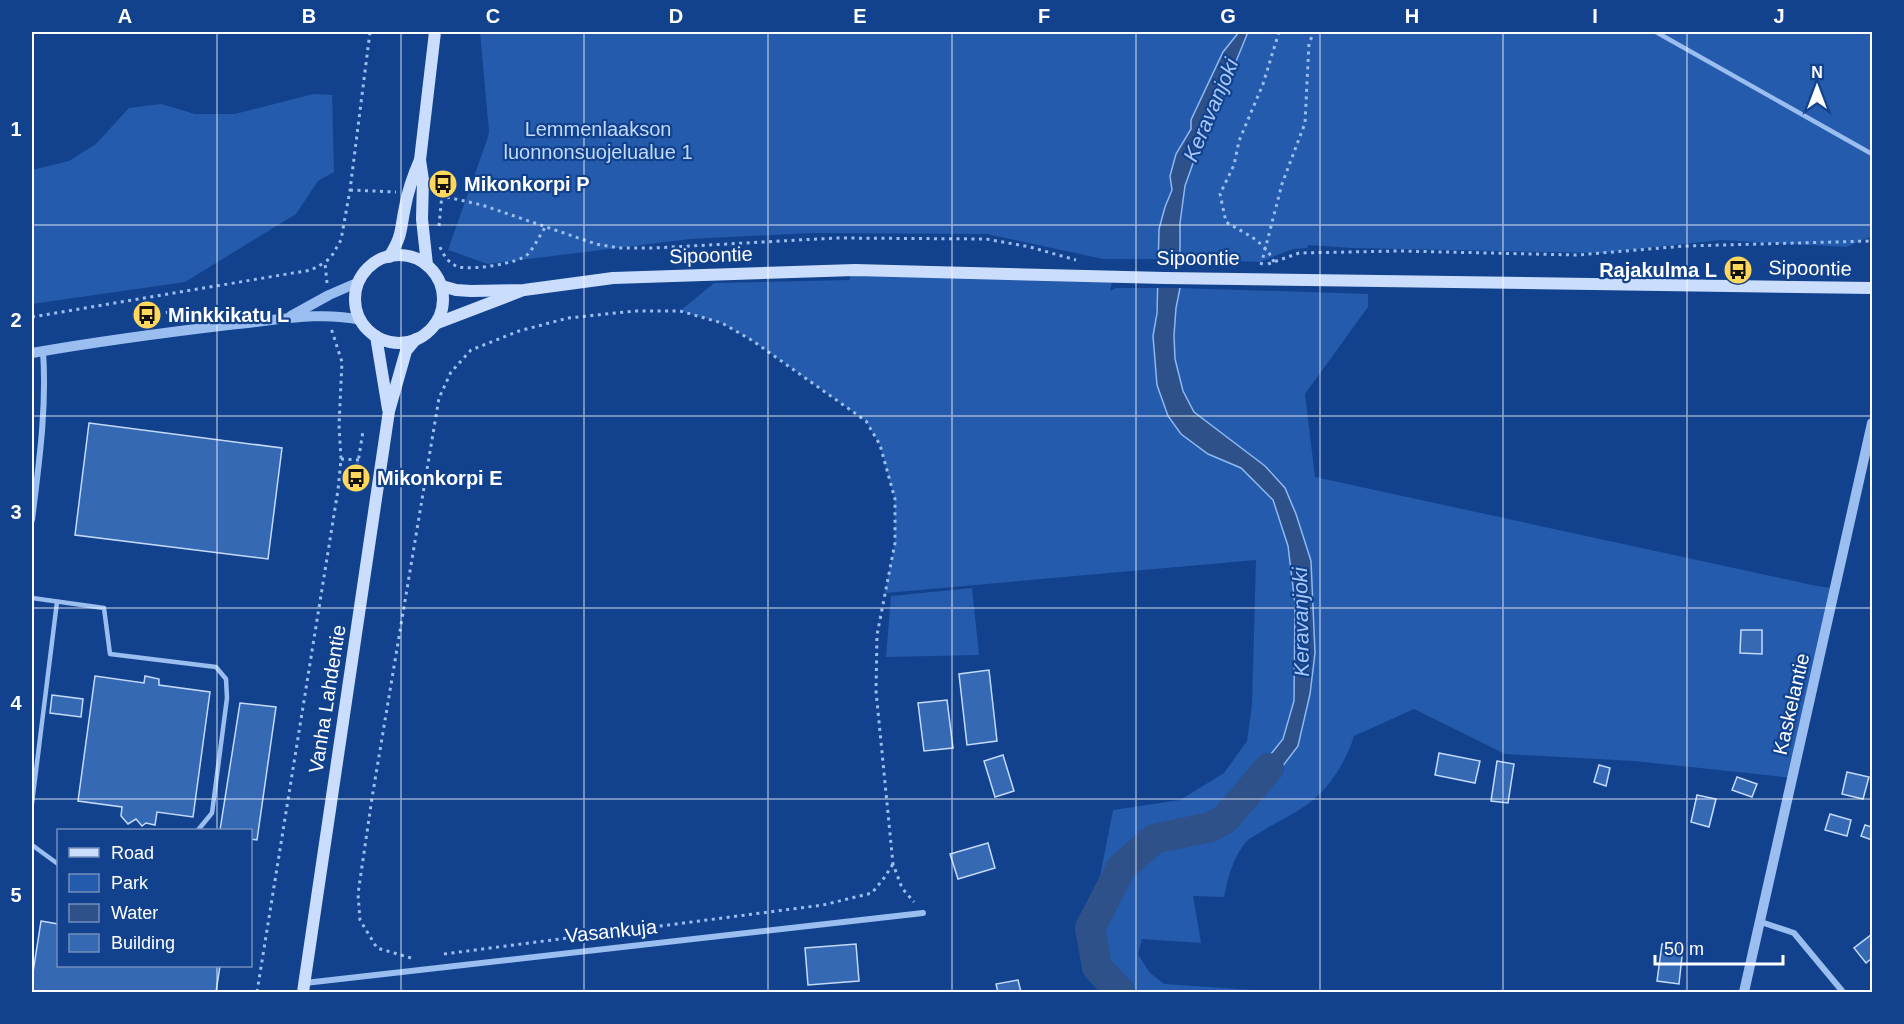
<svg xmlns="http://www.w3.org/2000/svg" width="1904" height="1024" font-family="Helvetica,sans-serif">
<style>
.green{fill:#245bac}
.water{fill:#2d5188;stroke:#8db8f4;stroke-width:1.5}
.pier{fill:#12428d}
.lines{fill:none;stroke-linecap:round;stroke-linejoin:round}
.river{stroke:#2d5188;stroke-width:30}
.building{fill:#3669b4;stroke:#c2dafc;stroke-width:1.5}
.path{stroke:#9bbef1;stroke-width:3;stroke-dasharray:3 4.5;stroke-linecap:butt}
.service{stroke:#9bbef1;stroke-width:4.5}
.minor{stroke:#9bbef1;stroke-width:6}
.tertiary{stroke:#9bbef1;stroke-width:10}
.secondary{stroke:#caddfc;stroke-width:12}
.grid{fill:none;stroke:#fff;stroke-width:1.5;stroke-opacity:0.55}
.labels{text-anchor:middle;stroke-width:4.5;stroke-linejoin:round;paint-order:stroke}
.park-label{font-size:20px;fill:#c2dafc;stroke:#12428d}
.poi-label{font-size:20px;font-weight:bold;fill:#fff;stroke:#12428d;text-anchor:start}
.street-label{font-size:20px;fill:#fff;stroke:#12428d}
.water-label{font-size:21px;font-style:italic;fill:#a7c8f8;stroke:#12428d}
.neatline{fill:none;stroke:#fff;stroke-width:2}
.grid-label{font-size:20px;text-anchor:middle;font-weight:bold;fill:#fff}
</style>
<rect width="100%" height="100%" fill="#12428d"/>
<g class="green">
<polygon points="480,32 1239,32 1223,52 1191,120 1191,129 1176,154 1170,176 1172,190 1165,207 1159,229 1159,259 1103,259 987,234 811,233 690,239 488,264 448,250 488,137 489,131"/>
<polygon points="1248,32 1872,32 1872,236 1847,247 1720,240 1601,253 1351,248 1308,245 1307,248 1293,249 1260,262 1179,259 1180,223 1186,183 1198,149 1215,113"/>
<polygon points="313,94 332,95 334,172 318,181 296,214 185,282 32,304 32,170 69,161 96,144 129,108 161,104 195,114 235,114"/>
<path d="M855,270l258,7 -3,14 6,-3h41c0,22 -5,43 -2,64l53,102 33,14 32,32 15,46 7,58 -1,97 -11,38 -20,25 -17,15 -8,18 -16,20 -13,6 -57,14 -35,29 -22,36 18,-92 67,-10 44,-27 23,-32 5,-36 4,-145 -371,33 10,-50v-44l-15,-54 -14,-24 -113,-80 -31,-18 -42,-12 34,-28 135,-3z"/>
<path d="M1180,288l188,6v13l-63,87 10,83 497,108 24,4 -43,189 -159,-17 -129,-7 -91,-45 -60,27c-8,26 -26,55 -49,70 -11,8 -24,14 -36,21 -7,5 -17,9 -23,15 -13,15 -18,36 -22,55l-31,-1 8,47 -59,-4 -4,15 11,18 15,12 118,8h-158l-24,-27 -6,-36 30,-59 31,-27 55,-12 19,-9 24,-17 45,-59 12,-52 5,-41 -4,-92 -46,-95 -71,-53 -11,-22 -8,-32 -1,-24 2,-27z"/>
<polygon points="972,588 979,655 886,657 891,596"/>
</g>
<polygon class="water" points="1239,32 1248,32 1215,113 1198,149 1185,186 1180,223 1180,288 1176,308 1174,335 1175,359 1183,391 1194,412 1265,466 1285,488 1296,514 1311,561 1315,653 1310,694 1298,746 1253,805 1238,797 1246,779 1263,764 1283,739 1294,701 1295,604 1288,546 1273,500 1241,468 1208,454 1181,434 1168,416 1157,385 1153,336 1157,313 1159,229 1165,207 1172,190 1170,176 1176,154 1191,129 1191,120 1223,52"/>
<polygon class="pier" points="1156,259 1182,259 1183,288 1154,288"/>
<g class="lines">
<polyline class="river" points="1120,992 1097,967 1090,928 1121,868 1154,839 1211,827 1225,819 1269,768"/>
</g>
<g class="building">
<polygon points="89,423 282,448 268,559 75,535"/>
<polygon points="1741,630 1762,630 1762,654 1740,653"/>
<polygon points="989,670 997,741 967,745 959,674"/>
<polygon points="95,676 144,683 145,676 159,679 159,685 210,692 193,817 157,812 155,825 146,823 142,826 136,819 128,824 121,816 122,807 78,801"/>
<polygon points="52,695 83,699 81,717 50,713"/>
<polygon points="947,700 953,748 924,751 918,703"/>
<polygon points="240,703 276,707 257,840 250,839 250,830 220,830"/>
<polygon points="1439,753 1480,761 1475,783 1435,775"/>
<polygon points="1003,755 1014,791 995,797 984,761"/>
<polygon points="1497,761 1514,764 1508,803 1491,801"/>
<polygon points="1599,765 1610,768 1606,786 1594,782"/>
<polygon points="1847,772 1869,777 1863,799 1842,794"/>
<polygon points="1737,777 1757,784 1752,797 1732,790"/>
<polygon points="1697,795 1716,799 1709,827 1691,822"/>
<polygon points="1830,814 1851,820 1847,836 1825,830"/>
<polygon points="1865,825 1872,827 1872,840 1861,836"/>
<polygon points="988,843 995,868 958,879 950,854"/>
<polygon points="41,921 58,924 58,966 220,966 216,992 32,992 32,979"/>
<polygon points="1871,935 1872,937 1872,958 1866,963 1854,948"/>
<polygon points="856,944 859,981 808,985 805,948"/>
<polygon points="1662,944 1683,947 1679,984 1657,981"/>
<polygon points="1018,980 1021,992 998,992 996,984"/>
</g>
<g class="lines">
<g class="path">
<polyline points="350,190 396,192"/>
<polyline points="447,197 482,205 596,244 619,248 654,248 836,238 986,239 1030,247 1076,260"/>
<polyline points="439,226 443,184"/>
<path d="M440,247c4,9 9,17 19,20 14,3 59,-3 69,-13 7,-8 12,-19 18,-28"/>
<path d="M1274,262c-10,-22 -29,-28 -48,-40l-6,-28 14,-29 5,-24 24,-57 16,-52"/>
<polyline points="1268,264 1299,253 1399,251 1578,255 1685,246 1872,241"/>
<polyline points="1261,265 1282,184 1305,123 1309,43 1314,32"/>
<polyline points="327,283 325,263 333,254 341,240 350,190 370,32"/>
<polyline points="136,316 188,310"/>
<polyline points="32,317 311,270 324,263"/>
<polyline points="341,459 359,460"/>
<polyline points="354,488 363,431"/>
<polyline points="444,954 823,905 872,893 884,878 893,864"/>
<polyline points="411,958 377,948 360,920 358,894 372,798 439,398 451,372 471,350 519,331 568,318 635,311 680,311 722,323 753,341 866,421 880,445 895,499 895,543 877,635 876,691 893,864 902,888 914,902"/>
<polyline points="257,992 338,490 341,459 339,425 342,362 331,328"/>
</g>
<g class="service">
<polyline points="1656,32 1872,154"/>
<polyline points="32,598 104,608 110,654 216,667 226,679 227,698 212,813 198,830"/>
<polyline points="32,803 57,602"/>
<polyline points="32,845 58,864"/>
</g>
<g class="minor">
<path d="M32,520c7,-57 15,-112 11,-169"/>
<polyline points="1761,922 1794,933 1843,992"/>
<polyline points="305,983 923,913"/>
</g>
<g class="tertiary">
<polyline points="291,316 329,295 359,282"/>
<path d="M32,353c68,-12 137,-21 205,-29 41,-4 84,-13 124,-4"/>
<polyline points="1744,992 1872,423"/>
</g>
<g class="secondary">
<circle cx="399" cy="299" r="44"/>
<path d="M389,257c14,-22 11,-27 16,-50 3,-17 8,-31 15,-47"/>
<polyline points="427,265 422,219 423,180 420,160 435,32"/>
<polyline points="442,286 456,290 471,291 524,290 613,278 855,270 1165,278 1872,288"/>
<polyline points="435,324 521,291"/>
<polyline points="376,336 388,409"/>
<polyline points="303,992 389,411 406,351 416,339"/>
</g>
</g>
<path class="grid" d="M217,32v798M401,32v960M584,32v960M768,32v960M952,32v960M1136,32v960M1320,32v960M1503,32v960M1687,32v960M32,225h1840M32,416h1840M32,608h1840M32,799h1840M217,966v26"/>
<defs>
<g id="bus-disc" transform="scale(1.5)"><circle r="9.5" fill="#ffd85b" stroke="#12428d"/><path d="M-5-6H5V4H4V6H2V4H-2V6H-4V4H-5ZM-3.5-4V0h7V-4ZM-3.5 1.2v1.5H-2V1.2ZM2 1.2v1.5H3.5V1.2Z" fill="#111"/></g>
</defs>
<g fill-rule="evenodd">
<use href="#bus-disc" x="443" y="184"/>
<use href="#bus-disc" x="1738" y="270"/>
<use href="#bus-disc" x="147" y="315"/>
<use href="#bus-disc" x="356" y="478"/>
</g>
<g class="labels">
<g class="park-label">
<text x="598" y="136">Lemmenlaakson<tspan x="598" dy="23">luonnonsuojelualue 1</tspan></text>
</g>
<g class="poi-label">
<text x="464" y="191">Mikonkorpi P</text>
<text x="1717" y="277" text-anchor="end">Rajakulma L</text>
<text x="168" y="322">Minkkikatu L</text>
<text x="377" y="485">Mikonkorpi E</text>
</g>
<g class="street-label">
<text transform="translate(711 255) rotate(-2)" y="7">Sipoontie</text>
<text x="1198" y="265">Sipoontie</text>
<text transform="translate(1810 268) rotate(1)" y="7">Sipoontie</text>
<text transform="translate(327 699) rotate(-81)" y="7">Vanha Lahdentie</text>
<text transform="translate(1791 704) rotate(-77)" y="7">Kaskelantie</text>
<text transform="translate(611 931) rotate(-6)" y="7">Vasankuja</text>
</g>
<g class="water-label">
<text transform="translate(1211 110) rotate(-67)" y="7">Keravanjoki</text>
<text transform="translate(1301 622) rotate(-91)" y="7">Keravanjoki</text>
</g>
</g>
<rect width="1904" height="1024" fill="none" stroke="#12428d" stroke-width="66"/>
<rect x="57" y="829" width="195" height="138" fill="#12428d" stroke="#718ebb" stroke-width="1.5"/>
<rect x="69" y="848" width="30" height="9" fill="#caddfc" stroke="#718ebb" stroke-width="1.5"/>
<text x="111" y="859" font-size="18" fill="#ffffff">Road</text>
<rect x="69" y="874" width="30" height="18" fill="#245bac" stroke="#718ebb" stroke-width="1.5"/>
<text x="111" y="889" font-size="18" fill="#ffffff">Park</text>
<rect x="69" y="904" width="30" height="18" fill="#2d5188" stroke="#718ebb" stroke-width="1.5"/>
<text x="111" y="919" font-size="18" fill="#ffffff">Water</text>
<rect x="69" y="934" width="30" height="18" fill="#3669b4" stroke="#718ebb" stroke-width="1.5"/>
<text x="111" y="949" font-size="18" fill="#ffffff">Building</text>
<g transform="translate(1817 87)" stroke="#12428d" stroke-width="4.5" paint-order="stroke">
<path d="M0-4.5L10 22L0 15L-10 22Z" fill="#ffffff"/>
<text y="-9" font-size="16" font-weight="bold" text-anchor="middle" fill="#ffffff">N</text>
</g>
<path d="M1655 955v9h128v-9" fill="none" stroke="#ffffff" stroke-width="3"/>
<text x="1664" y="955" font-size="18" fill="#ffffff" stroke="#12428d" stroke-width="4.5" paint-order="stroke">50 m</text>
<rect x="33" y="33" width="1838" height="958" class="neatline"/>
<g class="grid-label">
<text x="125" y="23">A</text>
<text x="309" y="23">B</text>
<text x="493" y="23">C</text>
<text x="676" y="23">D</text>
<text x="860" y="23">E</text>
<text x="1044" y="23">F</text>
<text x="1228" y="23">G</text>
<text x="1412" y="23">H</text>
<text x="1595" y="23">I</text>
<text x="1779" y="23">J</text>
<text x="16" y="136">1</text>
<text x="16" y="327">2</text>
<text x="16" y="519">3</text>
<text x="16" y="710">4</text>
<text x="16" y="902">5</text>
</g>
</svg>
